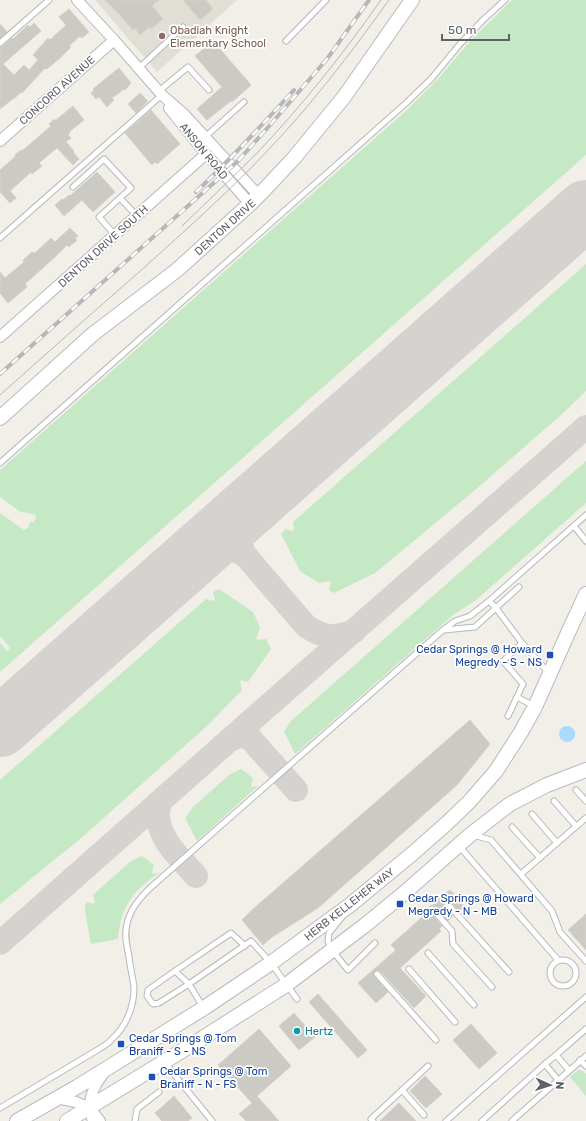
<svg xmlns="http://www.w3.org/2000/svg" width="586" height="1121" font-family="Rubik,sans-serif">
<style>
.education{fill:#e1ded6}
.green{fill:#c5e8c5}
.water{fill:#aadaff}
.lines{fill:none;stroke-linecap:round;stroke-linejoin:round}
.taxiway{stroke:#d4d3d0;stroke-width:24}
.runway{stroke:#d4d3d0;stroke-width:60}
.building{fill:#cccac5;stroke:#d6d1c6}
.lane-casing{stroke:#b5b8bc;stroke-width:7}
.street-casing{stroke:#b5b8bc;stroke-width:12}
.secondary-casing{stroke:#b6babf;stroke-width:16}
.lane{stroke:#fff;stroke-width:5}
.street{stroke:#fff;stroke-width:10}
.secondary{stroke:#fff;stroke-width:14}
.tram{stroke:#b6b7b8;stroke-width:1}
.rail-casing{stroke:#b6b7b8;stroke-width:4}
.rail{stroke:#fff;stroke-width:2.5;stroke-dasharray:8;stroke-linecap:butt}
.education-dot{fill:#8d6e63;stroke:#fff;stroke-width:1.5}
.transit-dot{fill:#1a4fb4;stroke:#fff;stroke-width:1.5}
.culture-dot{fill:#0f9aa8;stroke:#fff;stroke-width:1.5}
.labels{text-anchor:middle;stroke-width:3.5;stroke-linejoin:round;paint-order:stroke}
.education-label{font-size:11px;fill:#785e54;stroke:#fff;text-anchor:start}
.street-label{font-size:11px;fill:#5f6368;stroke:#fff}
.transit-label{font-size:11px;fill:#164399;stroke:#fff;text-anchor:start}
.culture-label{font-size:11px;fill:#0d838f;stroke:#fff;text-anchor:start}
</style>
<rect width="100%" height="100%" fill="#f1efe8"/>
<polygon class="education" points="95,0 237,0 157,72"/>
<g class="green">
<polygon points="512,0 586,0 586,155 0,672 0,643 7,651 10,648 0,636 0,513 24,530 28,528 30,522 34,522 36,517 35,515 19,511 0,497 0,470 407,110 437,80 472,39"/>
<polygon points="586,264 586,391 561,415 475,490 375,573 334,593 329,590 331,582 330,581 319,583 300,571 281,534 285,529 293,531 294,530 293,522"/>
<polygon points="586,461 586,503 476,600 453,615 295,754 284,731 291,721"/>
<polygon points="219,589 253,612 260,627 256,639 257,640 266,639 271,649 248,682 241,680 240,682 242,690 207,726 80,839 0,904 0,780 206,599 214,601 215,600 213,592"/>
<polygon points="241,769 253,778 251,786 251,787 258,786 197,841 185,818 193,807 229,775"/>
<path d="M142,856l12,9 -2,8 1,1 8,-2c-7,4 -12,8 -18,13 -17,16 -23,31 -25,54l-27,5 -6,-33v-5l2,-4 7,2 1,-2 -2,-7 38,-34z"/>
<polygon points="578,1070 583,1071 586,1074 586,1096 570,1077"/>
</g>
<circle class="water" cx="567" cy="734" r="8"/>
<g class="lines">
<g class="taxiway">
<path d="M246,510c-7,15 -8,30 -2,44l62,72c18,12 28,13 48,5"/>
<path d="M195,555c18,-10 37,-10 53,3"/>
<polyline points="231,739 240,736 249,737 296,790"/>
<path d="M160,802c-1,4 -2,8 -2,12 0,25 22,44 38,62"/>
<polyline points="0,943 261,712 586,427"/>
</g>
<polyline class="runway" points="0,727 586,210"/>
</g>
<g class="building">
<polygon points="105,0 159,0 152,6 163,19 151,29 149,27 140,35 135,28 133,30 120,15"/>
<polygon points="183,0 206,0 213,9 200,20"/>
<polygon points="69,9 89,32 82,38 80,36 69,46 71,47 61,57 47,69 45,68 22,93 21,92 15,98 14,98 0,109 0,47 3,46 12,38 13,39 28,25 30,27 34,23 41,31 3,64 14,75 24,65 29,70 38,60 33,55 48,38 50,40 66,25 59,17"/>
<polygon points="0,24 7,32 0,38"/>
<polygon points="213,41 251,85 232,102 231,101 207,120 197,109 222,87 195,56"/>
<polygon points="119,68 131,83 125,90 124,89 112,98 114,100 107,107 99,97 96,99 91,93 94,90 93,89"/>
<polygon points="140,93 148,101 136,113 128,104"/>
<polygon points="73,106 84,120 69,132 70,133 68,135 71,138 66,142 74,151 73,152 79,159 73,165 57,148 39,163 42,166 32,174 31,172 10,191 16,198 10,203 0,192 0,170 16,156 15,155 21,150 22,151 51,126 49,124 54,119 55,121"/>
<polygon points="151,110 180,144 157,164 155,162 152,165 125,133"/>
<polygon points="97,172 115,192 93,212 82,200 64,216 55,205 62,199 63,200 69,195 70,196"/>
<polygon points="70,228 78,236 75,238 77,240 69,247 67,245 57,255 25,284 27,287 8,303 0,293 0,272 5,278 24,262 23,260 31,253 34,252 35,253 51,238 55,242"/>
<polygon points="470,720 490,744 457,785 318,908 272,937 263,945 242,920 252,910"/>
<polygon points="450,890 464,906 459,911 447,897 444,896 441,897 440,899 441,902 453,916 448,921 433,904"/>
<polygon points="429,911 442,926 439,929 441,931 400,968 426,996 414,1008 380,971 377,970 374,971 373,975 388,992 376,1003 358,983 396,950 391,945"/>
<polygon points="586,914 586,950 568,930"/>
<polygon points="318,994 367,1050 358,1058 309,1002"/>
<polygon points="294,1013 315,1037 299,1050 279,1026"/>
<polygon points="471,1024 497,1053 479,1069 453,1040"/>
<polygon points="259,1029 291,1066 257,1096 279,1121 246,1121 239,1114 252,1103 218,1065"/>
<polygon points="425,1076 442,1094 426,1108 410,1091"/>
<polygon points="174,1096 192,1118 188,1121 162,1121 155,1113"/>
<polygon points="399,1103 416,1121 380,1121"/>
</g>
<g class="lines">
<g class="lane-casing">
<g id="lane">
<polyline points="286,41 326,0"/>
<polyline points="0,43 49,0"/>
<polyline points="139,68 183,27"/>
<polyline points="159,91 188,67 209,90"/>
<polyline points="205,137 244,102"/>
<polyline points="73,187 104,159 131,188 99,217 115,235"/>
<polyline points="120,198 137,216"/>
<polyline points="0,238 162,95"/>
<polyline points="0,463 405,104 431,79 460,44 484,19 505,0"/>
<polyline points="574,526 586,541"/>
<polyline points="489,601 496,608 522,643 548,672"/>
<polyline points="444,630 475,627 519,587"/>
<polyline points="522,643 503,661 523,684 517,697 534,706"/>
<polyline points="508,716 517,697"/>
<polyline points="576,790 586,801"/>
<polyline points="554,801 576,826"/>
<polyline points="532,814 557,843"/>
<polyline points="512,827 540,858"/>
<polyline points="473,835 491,840 552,911 560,932 586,961"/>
<polyline points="459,846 558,960"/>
<polyline points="521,874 586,818"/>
<polyline points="444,900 509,972"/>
<polyline points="432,909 452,931 453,944 492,987"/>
<polyline points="342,917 329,933 328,941 332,950 348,970 375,943"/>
<polyline points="428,953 474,1005"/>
<circle cx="563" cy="973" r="13"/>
<polyline points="409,969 455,1022"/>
<polyline points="175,971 189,984 159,1003 153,1004 147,996 148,990 175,971 231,933 245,946"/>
<polyline points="377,974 436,1040"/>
<polyline points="203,1007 189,984 251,941 271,963 297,999"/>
<polyline points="580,1060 586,1066"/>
<polyline points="165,1063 212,1121"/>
<polyline points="545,1064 556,1055"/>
<polyline points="569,1070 556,1055 586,1029"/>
<polyline points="402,1090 424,1115"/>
<path d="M0,1108l99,-59c4,-3 9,-5 12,-9 15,-13 23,-33 23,-52 -1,-10 -4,-21 -5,-31 -2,-11 -5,-22 -2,-33 3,-15 13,-26 23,-36l293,-258 12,-9 15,-5 19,-15 97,-86"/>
<polyline points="135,1121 137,1109 159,1092"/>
<polyline points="373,1121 371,1119 428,1066"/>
<polyline points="446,1121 586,997"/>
<polyline points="482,1121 545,1064 558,1080"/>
<polyline points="512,1121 586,1056"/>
</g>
</g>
<g class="street-casing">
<g id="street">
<polyline points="77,0 114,40 162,95 184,114 259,196"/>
<polyline points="169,108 206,154 250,204"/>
<polyline points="0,141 114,40"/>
<polyline points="0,337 206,154"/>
<polyline points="56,1098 76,1102 90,1108 100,1121"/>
<path d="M93,1121c-1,-4 -3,-8 -3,-13 -1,-13 6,-25 14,-35"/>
</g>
</g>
<g class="secondary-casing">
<g id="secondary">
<polyline points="0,418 93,334 177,270 250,204 264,190 294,158 344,97 412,0"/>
<polyline points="17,1121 77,1087 151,1041 204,1008 271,963 350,905 412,854 446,824 469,802 496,771 521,732 535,707 568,633 586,594"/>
<polyline points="67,1121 198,1041 286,985 364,926 402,895 470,835 510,804 547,785 586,770"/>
</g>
</g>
<use href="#lane" class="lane"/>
<use href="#street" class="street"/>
<use href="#secondary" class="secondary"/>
<g class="tram">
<path d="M182,226c25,-24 50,-48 74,-72 46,-48 87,-100 125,-154"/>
<path d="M0,395c46,-41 92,-82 138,-122 50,-45 101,-90 146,-140 38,-42 72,-87 105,-133"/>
</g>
<g class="rail-casing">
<g id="rail">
<path d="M196,192c34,-32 66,-67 98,-102"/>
<polyline points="0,374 217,180 238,161 271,124 327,59 369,0"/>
</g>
</g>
<use href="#rail" class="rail"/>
</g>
<circle class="education-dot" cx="162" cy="36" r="4"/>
<g class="transit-dot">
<rect x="546" y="651" width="8" height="8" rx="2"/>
<rect x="396" y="900" width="8" height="8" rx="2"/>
<rect x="117" y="1040" width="8" height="8" rx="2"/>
<rect x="148" y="1073" width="8" height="8" rx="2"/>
</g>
<circle class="culture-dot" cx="297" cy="1031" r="4"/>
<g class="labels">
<g class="education-label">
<text x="170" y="34">Obadiah Knight<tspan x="170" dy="13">Elementary School</tspan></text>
</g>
<g class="street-label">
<text transform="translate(57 90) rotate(-42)" y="4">CONCORD AVENUE</text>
<text transform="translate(204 151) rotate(51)" y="4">ANSON ROAD</text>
<text transform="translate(225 227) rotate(-42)" y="4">DENTON DRIVE</text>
<text transform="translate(103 246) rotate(-42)" y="4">DENTON DRIVE SOUTH</text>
<text transform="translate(349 904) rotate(-38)" y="4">HERB KELLEHER WAY</text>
</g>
<g class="transit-label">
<text x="542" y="653" text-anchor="end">Cedar Springs @ Howard<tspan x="542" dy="13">Megredy - S - NS</tspan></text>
<text x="408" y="902">Cedar Springs @ Howard<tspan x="408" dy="13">Megredy - N - MB</tspan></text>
<text x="129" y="1042">Cedar Springs @ Tom<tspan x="129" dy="13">Braniff - S - NS</tspan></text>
<text x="160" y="1075">Cedar Springs @ Tom<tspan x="160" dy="13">Braniff - N - FS</tspan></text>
</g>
<g class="culture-label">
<text x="305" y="1035">Hertz</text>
</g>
</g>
<g transform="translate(550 1085) rotate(93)" stroke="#ffffff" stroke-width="3" paint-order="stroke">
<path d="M0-3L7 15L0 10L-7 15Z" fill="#5f6368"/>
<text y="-6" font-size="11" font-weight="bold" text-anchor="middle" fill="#5f6368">N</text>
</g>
<path d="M442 34v6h67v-6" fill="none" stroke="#5f6368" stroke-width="2"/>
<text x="448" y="34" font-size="12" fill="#5f6368" stroke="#ffffff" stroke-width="3" paint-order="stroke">50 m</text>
</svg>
